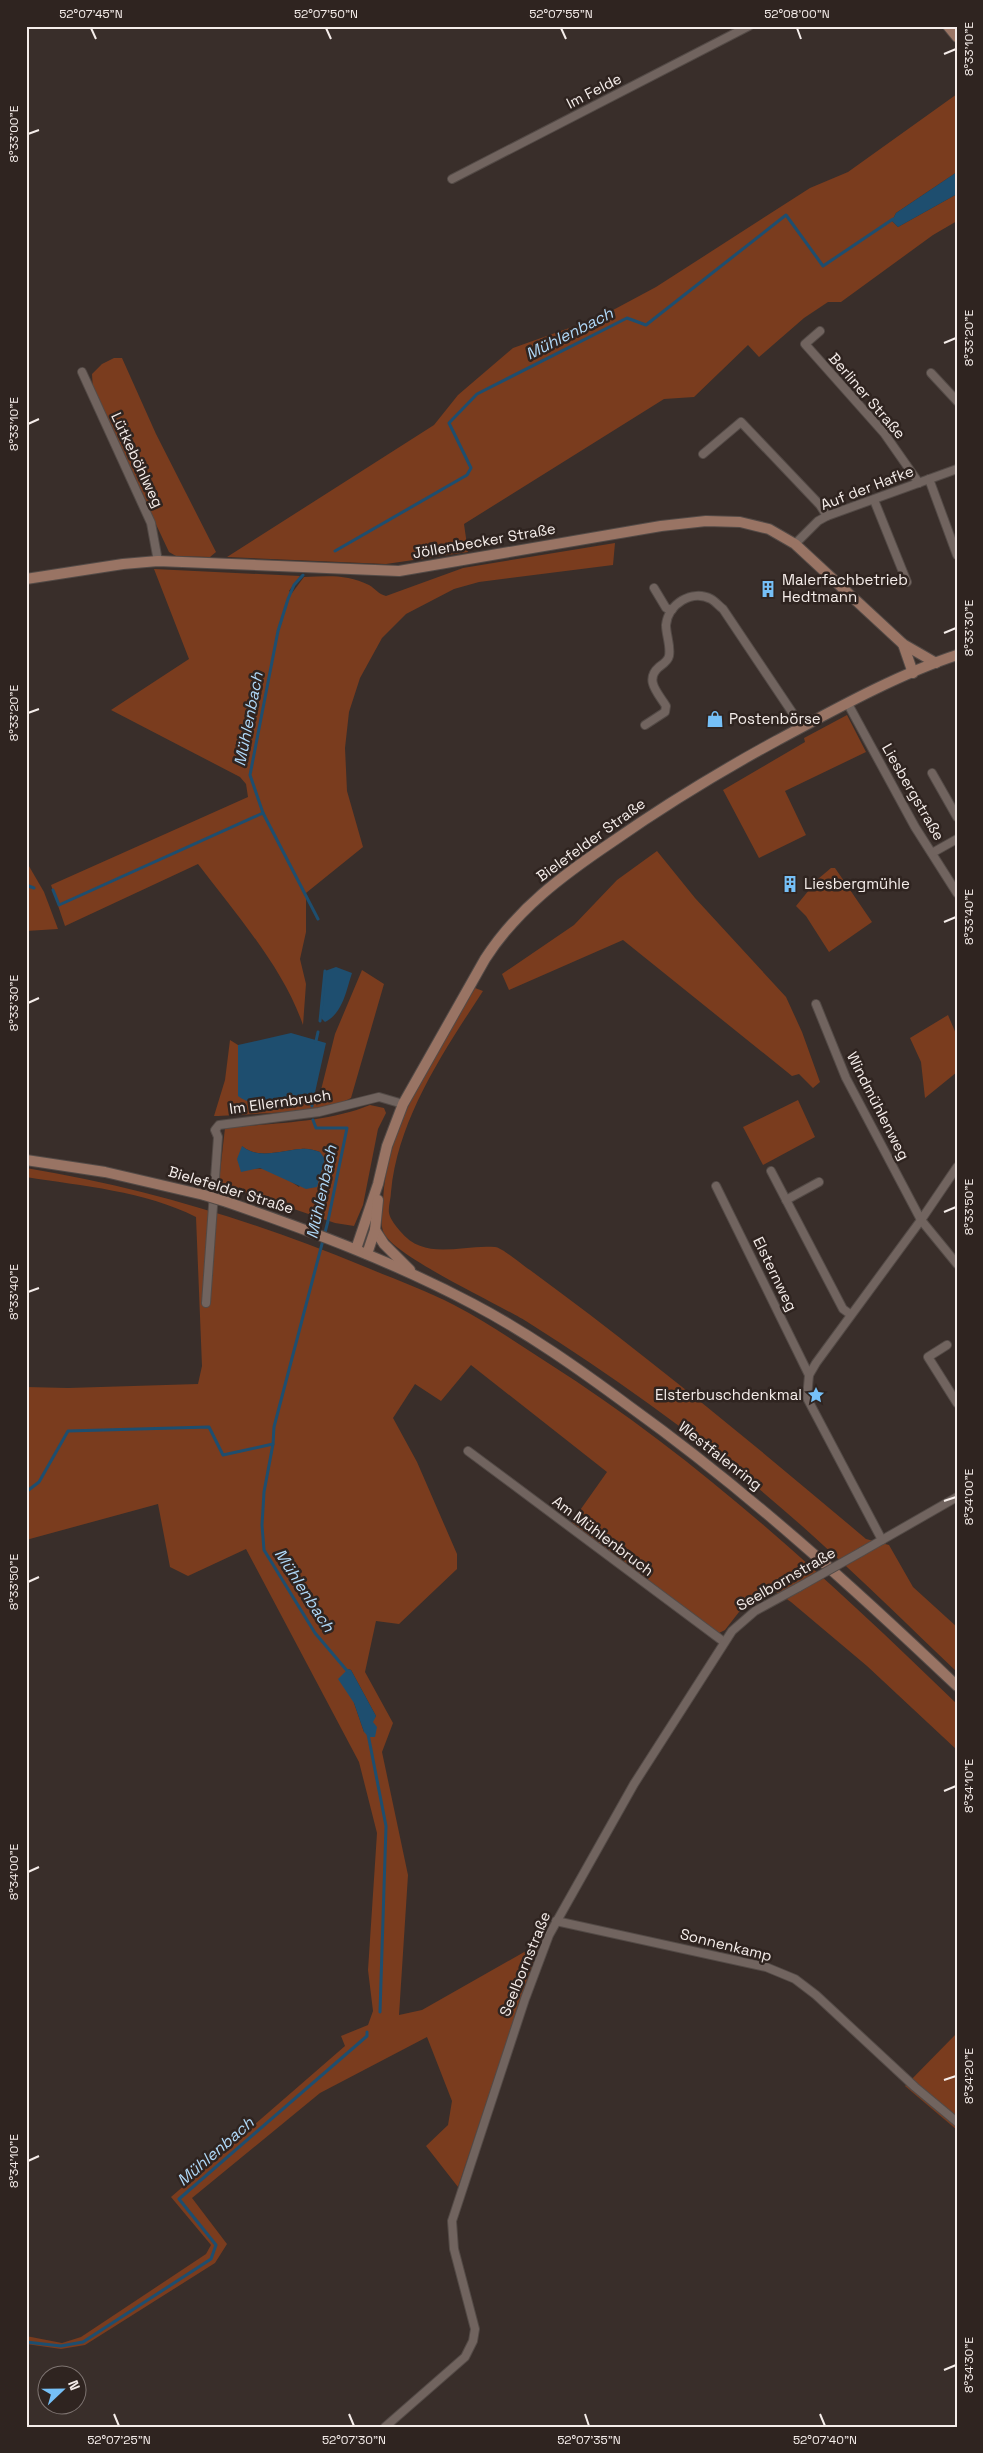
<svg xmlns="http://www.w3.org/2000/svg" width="983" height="2453" font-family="'Space Grotesk',sans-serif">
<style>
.green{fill:#7a3c1e;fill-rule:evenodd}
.water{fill:#1e4e6f}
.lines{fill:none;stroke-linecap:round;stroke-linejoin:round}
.stream{stroke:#1e4e6f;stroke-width:3}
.minor-casing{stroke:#534a46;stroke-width:10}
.secondary-casing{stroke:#534a46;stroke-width:12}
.minor{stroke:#71645f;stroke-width:8}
.secondary{stroke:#997464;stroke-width:10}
.minor-bridge-casing{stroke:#534a46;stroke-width:10;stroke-linecap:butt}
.secondary-bridge-casing{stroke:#534a46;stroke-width:12;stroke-linecap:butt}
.minor-bridge{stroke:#71645f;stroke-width:8}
.secondary-bridge{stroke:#997464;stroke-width:10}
.ticks{fill:none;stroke:#f5edea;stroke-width:2}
.labels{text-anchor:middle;stroke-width:5;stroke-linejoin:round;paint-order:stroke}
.street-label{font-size:15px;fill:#f5edea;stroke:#2f2420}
.poi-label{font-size:15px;fill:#f5edea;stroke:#2f2420;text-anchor:start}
.water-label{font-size:16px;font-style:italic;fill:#afd8f8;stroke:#2f2420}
.neatline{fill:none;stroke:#f5edea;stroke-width:2}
.ticks-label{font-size:12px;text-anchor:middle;fill:#f5edea}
</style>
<rect width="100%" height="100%" fill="#392e2a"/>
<g class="green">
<polygon points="957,94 957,172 896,213 892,221 898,227 957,194 957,221 933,235 841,302 828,302 804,318 759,357 748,345 694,397 664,399 464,524 468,552 386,564 227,557 434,425 458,395 513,348 600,317 656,287 810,188 848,172"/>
<polygon points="114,358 122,358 156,434 216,552 210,557 176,556 169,552 93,390 92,374 102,364"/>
<path d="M615,543l-2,22 -134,17 -25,7 -48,25 -24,24 -22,40 -11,34 -4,36 2,43 16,56 -57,46v39l-6,27 6,25 -3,41c-20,-58 -68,-112 -105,-161l-133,62 -14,-41 197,-88 -2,-13 -6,-7 -129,-67 78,-51 -35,-90 146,7 -11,15 3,2 12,-16c23,-1 44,-3 65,8 7,4 9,9 17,11l77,-28z"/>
<polygon points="847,715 866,752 785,791 806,835 759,858 723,790 805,742 804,738"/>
<polygon points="657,851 695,898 786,997 802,1032 820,1082 813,1088 799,1074 792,1076 623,940 509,990 502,974 574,925 617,880"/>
<polygon points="26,861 44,892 58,929 26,931"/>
<polygon points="831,868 835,868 872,922 829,952 806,916 796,906 818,879"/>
<path d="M362,970l22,14 -33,114c-24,15 -106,16 -137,18l11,-36 5,-40 8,5v51l76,1 3,9 18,-72z"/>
<path d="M475,988l8,3c-39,60 -85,127 -92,201 0,6 -3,15 -2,21 1,6 7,13 11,18 25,31 61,13 95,16 8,1 27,18 35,23 116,85 226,176 336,269l23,6 24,42 44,40v45c-48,-46 -96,-93 -145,-137 -88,-80 -184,-149 -283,-212 -26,-17 -139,-68 -146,-92 -3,-10 -1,-20 0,-30 4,-79 54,-147 92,-213z"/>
<polygon points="948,1015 957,1036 957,1072 925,1098 921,1062 910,1038"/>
<polygon points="798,1100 815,1137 763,1165 743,1127"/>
<path d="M370,1105l14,3 2,5 -8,16 -15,76 -9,21 -19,-3 -112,-38 -4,-4 6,-53c47,-5 101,-5 145,-23zM242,1146c16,14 40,4 59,3 6,-1 13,1 19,3l-21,35c-14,-9 -29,-21 -47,-18z"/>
<path d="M26,1168c117,19 228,53 337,98 31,13 62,24 91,39 33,17 63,38 94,58 151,96 281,217 409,341v46l-90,-84 -76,-64 -16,-11 -36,21 -14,18 -6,3 -148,-110 36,-51 -136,-107 -30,36 -26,-17 -22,34 24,44 40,92v15l-58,55 -23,-3 -11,51 28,51 -11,29 26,123 -9,140 23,-5 118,-67 -82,244 -32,-41 22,-21 4,-24 -25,-64 -107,56 -128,105 35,46 -12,19 -130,82 -24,4 -35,-5v-8l36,7 19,-6 125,-83 5,-9 -40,-48 174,-151 -4,-10 27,-11 5,-14 -5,-41 9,-137 -18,-71 -113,-213 -58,27 -18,-9 -12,-63 -132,36v-153l42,1 130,-4 4,-18 -6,-149c-51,-26 -114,-31 -170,-40zM348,1669l3,1 25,46 -12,16 -10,-29z"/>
<polygon points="957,2033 957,2130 905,2086"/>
</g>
<g class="water">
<polygon points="957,172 957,194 898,227 892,221 896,213"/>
<path d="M336,967l16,6c-6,18 -9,40 -27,49l-4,-4 4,-47z"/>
<path d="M291,1033l35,10 -12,54c-20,1 -60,13 -76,-1v-51z"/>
<path d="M242,1146c16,14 40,4 59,3 6,-1 13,1 19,3l5,7 -8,28 -11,2 -46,-21 -19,4 -4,-13z"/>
<polygon points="348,1669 351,1670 376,1716 373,1722 377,1727 375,1737 369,1737 364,1732 354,1703 338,1679"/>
</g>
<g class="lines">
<g class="stream">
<polyline points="335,551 467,475 471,468 449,423 477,394 627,318 646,325 786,215 823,266 893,219"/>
<polyline points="303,575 294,585 288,599 278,631 250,775 263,813 318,919"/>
<polyline points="26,885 34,888"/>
<polyline points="53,890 59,905 263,813"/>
<polyline points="320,1021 325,971"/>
<polyline points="316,1041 318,1032"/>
<polyline points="311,1095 312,1106"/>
<polyline points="313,1120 316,1128 347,1128 328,1221 274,1427 273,1444 264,1492 262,1525 264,1550 315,1633 349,1673"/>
<polyline points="26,1492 39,1482 68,1431 209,1427 223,1455 273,1444"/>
<polyline points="368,1734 386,1826 380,2012"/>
<polyline points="26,2342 61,2346 83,2342 211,2259 216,2245 179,2199 367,2036 367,2032"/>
</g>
<g class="minor-casing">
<g id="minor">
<polyline points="452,179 749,26"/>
<polyline points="820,331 805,344 884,433 919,483"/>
<polyline points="82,372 151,523 158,561"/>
<polyline points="931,373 957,401"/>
<polyline points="703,454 741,422 820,505 827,516"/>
<polyline points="929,479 957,555"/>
<polyline points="874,500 907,582"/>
<polyline points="795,544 818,521 827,516 957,469"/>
<polyline points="654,588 666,608 672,610"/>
<polyline points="848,704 915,827 957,893"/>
<path d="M645,725l20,-13 1,-6c-8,-13 -22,-26 -7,-39 4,-3 9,-6 10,-11 2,-10 -3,-21 -3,-31 2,-21 26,-36 45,-26 4,2 8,7 12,10l79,118"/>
<polyline points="932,773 957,817"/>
<polyline points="932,853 957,839"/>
<polyline points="816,1004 846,1078 921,1220 957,1264"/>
<polyline points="771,1171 843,1309 850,1314"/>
<polyline points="716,1186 809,1375"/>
<polyline points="786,1200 819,1182"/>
<polyline points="206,1303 218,1137 215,1130 219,1125 319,1112 379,1097 403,1104"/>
<polyline points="947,1345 928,1357 957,1403"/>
<polyline points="468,1451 724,1642"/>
<polyline points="882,1540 807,1398 809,1375 816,1363 921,1220 957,1167"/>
<polyline points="861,1552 957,1497"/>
<polyline points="556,1921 766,1967 795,1979 816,1995 915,2087 957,2122"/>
<polyline points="385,2427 465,2357 473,2341 475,2329 454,2249 452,2221 525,1999 549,1935 634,1784 732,1631 755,1611 799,1587"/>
</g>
</g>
<g class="secondary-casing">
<g id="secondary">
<polyline points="948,26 957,37"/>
<polyline points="26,579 123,564 158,561 399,571 661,526 706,521 740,522 769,529 795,544 903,644 936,663"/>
<polyline points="903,644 913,673"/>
<polyline points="26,1160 105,1172 204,1195"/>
<path d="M227,1202c84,29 167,60 246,102 55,29 106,65 156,102 117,84 224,181 328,280"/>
<polyline points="375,1230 384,1244 410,1270"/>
<path d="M356,1249l22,-65 9,-38 16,-42 82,-145c32,-50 78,-84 127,-117 53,-37 107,-70 164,-101 56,-30 120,-66 181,-86"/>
<polyline points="367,1254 375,1230 378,1200"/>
</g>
</g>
<use href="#minor" class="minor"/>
<use href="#secondary" class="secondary"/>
<g class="minor-bridge-casing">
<polyline id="minor-bridge" points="799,1587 861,1552"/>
</g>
<g class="secondary-bridge-casing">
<polyline id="secondary-bridge" points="204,1195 227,1202"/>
</g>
<use href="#minor-bridge" class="minor-bridge"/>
<use href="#secondary-bridge" class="secondary-bridge"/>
</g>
<path class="ticks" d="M91,28l5,11M326,28l5,11M561,28l5,11M797,28l4,11M944,54l12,-5M28,134l11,-4M944,343l12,-5M28,424l11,-5M944,633l12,-5M28,713l11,-4M944,922l12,-5M28,1003l11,-5M944,1212l12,-5M28,1292l11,-4M944,1501l12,-4M28,1582l11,-5M944,1791l12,-5M28,1872l11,-5M944,2080l12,-4M28,2161l11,-5M944,2370l12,-5M114,2414l5,12M349,2414l5,12M585,2414l4,12M820,2414l5,12"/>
<defs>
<g id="building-bare" transform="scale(1.35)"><path d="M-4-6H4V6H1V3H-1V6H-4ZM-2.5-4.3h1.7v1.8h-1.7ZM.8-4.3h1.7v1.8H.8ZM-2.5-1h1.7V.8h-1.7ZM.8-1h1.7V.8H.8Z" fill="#76c0f7" stroke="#2f2420" stroke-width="2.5" paint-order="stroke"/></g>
<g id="shop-bare" transform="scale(1.35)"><path d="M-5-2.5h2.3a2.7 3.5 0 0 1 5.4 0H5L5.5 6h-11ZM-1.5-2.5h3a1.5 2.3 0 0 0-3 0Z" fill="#76c0f7" stroke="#2f2420" stroke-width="2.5" paint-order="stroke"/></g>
<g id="sight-bare" transform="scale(1.35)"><path d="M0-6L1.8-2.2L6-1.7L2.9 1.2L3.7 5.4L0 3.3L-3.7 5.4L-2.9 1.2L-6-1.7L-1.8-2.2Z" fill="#76c0f7" stroke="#2f2420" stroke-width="2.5" paint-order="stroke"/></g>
</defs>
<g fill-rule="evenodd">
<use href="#building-bare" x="768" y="589"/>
<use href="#shop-bare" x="715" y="719"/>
<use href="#building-bare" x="790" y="884"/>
<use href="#sight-bare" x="816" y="1395"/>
</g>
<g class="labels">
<g class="street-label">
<text transform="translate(594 91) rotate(-27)" y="5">Im Felde</text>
<text transform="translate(867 396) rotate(49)" y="5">Berliner Straße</text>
<text transform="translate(137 460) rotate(65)" y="5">Lütkeböhlweg</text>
<text transform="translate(867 488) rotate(-21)" y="5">Auf der Hafke</text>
<text transform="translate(484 541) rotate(-10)" y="5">Jöllenbecker Straße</text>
<text transform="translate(913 792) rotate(60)" y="5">Liesbergstraße</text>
<text transform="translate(591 840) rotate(-36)" y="5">Bielefelder Straße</text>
<text transform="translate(280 1102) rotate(-8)" y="5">Im Ellernbruch</text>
<text transform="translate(878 1106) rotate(63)" y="5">Windmühlenweg</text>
<text transform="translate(231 1190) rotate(17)" y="5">Bielefelder Straße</text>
<text transform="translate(775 1274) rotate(64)" y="5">Elsternweg</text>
<text transform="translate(720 1456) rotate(38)" y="5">Westfalenring</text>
<text transform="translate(603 1536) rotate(37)" y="5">Am Mühlenbruch</text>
<text transform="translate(786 1579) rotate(-30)" y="5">Seelbornstraße</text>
<text transform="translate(726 1945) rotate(14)" y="5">Sonnenkamp</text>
<text transform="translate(525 1964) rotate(-68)" y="5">Seelbornstraße</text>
</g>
<g class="poi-label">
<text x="782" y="585">Malerfachbetrieb<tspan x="782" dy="17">Hedtmann</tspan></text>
<text x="729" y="724">Postenbörse</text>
<text x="804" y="889">Liesbergmühle</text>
<text x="802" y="1400" text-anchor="end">Elsterbuschdenkmal</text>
</g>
<g class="water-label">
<text transform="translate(569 333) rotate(-27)" y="6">Mühlenbach</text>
<text transform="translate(248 719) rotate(-79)" y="6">Mühlenbach</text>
<text transform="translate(321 1192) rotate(-78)" y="6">Mühlenbach</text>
<text transform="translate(305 1590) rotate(57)" y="6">Mühlenbach</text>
<text transform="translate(215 2151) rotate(-41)" y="6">Mühlenbach</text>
</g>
</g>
<rect width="983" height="2453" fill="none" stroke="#2f2420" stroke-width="55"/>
<g transform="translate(62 2390) rotate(68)"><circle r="24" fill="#2f2420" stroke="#7e7471"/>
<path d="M0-4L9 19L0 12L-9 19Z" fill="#76c0f7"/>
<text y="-8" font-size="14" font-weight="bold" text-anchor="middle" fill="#f5edea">N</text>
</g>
<rect x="28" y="28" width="928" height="2398" class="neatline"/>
<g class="ticks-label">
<text x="91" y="18">52°07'45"N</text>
<text x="326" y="18">52°07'50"N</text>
<text x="561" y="18">52°07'55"N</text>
<text x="797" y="18">52°08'00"N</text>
<text transform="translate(969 49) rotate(-90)" y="4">8°33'10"E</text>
<text transform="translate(14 134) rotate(-90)" y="4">8°33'00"E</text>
<text transform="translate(969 338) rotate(-90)" y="4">8°33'20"E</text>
<text transform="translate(14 424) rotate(-90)" y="4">8°33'10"E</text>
<text transform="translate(969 628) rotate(-90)" y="4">8°33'30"E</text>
<text transform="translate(14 713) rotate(-90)" y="4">8°33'20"E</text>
<text transform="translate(969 917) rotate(-90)" y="4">8°33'40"E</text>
<text transform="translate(14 1003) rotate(-90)" y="4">8°33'30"E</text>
<text transform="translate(969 1207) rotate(-90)" y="4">8°33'50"E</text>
<text transform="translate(14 1292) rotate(-90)" y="4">8°33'40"E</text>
<text transform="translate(969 1497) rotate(-90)" y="4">8°34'00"E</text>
<text transform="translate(14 1582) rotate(-90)" y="4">8°33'50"E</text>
<text transform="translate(969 1786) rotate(-90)" y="4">8°34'10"E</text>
<text transform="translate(14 1872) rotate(-90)" y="4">8°34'00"E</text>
<text transform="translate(969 2076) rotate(-90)" y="4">8°34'20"E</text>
<text transform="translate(14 2161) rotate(-90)" y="4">8°34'10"E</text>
<text transform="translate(969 2365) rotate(-90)" y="4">8°34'30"E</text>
<text x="119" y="2444">52°07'25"N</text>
<text x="354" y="2444">52°07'30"N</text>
<text x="589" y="2444">52°07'35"N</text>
<text x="825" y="2444">52°07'40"N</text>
</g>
</svg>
